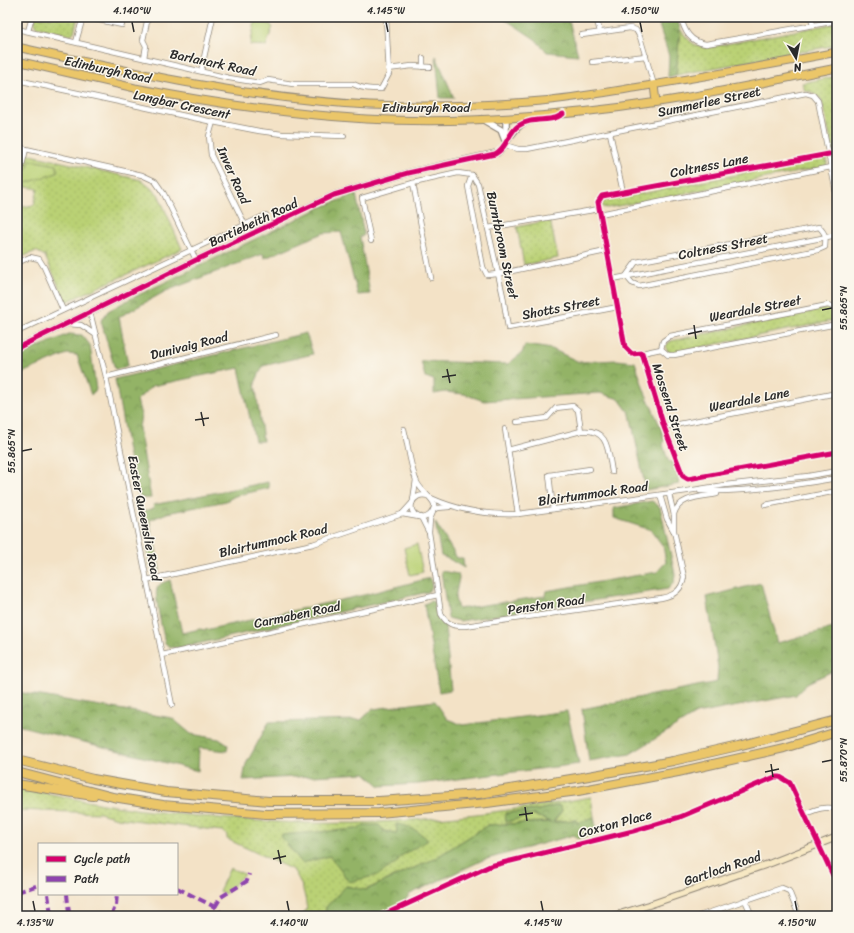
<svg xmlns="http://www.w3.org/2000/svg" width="854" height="933" font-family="Sriracha,sans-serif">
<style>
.grass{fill:url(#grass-dots);stroke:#727e50;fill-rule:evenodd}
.forest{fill:url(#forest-crowns);stroke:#5f6f48}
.park{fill:#bad175;stroke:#727e50}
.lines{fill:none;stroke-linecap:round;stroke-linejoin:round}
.minor-casing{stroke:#8f8678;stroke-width:6}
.tertiary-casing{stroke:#8f8678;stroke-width:8}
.secondary-casing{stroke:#8f8678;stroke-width:8}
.primary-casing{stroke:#8f8678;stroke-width:9}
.motorway-casing{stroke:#8f8678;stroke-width:10}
.minor{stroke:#fff;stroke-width:4.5}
.tertiary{stroke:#fff;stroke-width:5.5}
.secondary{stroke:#f7e8c3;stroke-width:6}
.primary{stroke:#ebc669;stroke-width:7}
.motorway{stroke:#ebc669;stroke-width:8}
.quiet{stroke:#8e44ad;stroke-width:4;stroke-dasharray:8 4;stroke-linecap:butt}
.cycleway-casing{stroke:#fbf7ec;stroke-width:8}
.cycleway{stroke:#d6006c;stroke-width:5}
.ticks{fill:none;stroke:#2b2b2b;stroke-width:1.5}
.labels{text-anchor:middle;stroke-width:3;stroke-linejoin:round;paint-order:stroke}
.street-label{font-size:13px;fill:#2b2b2b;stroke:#fbf7ec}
.neatline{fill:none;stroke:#2b2b2b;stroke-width:1.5}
.ticks-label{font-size:10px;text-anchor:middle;fill:#2b2b2b}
</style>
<defs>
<pattern id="grass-dots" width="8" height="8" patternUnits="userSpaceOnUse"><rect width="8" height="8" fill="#bad175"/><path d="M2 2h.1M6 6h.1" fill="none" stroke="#a0b465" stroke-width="1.8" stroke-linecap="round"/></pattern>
<pattern id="forest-crowns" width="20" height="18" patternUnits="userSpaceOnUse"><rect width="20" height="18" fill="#93b366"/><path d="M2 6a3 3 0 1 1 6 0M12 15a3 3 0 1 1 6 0" fill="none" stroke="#789254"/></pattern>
</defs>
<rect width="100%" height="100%" fill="#fbf7ec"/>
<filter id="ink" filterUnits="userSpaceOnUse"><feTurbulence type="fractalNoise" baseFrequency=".025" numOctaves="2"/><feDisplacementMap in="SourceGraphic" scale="8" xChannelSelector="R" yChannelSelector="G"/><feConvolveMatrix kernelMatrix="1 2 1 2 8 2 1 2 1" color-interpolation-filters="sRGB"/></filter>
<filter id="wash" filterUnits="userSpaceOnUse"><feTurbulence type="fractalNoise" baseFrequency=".012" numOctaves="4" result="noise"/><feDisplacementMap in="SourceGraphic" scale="16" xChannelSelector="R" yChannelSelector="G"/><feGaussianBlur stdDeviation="0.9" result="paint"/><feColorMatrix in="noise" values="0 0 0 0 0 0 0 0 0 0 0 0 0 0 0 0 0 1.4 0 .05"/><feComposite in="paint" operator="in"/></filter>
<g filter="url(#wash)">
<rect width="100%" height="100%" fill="#f3e2c6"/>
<g class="grass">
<polygon points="36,17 78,17 74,32 70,35 37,27 34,24"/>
<path d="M837,23v22l-161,30 4,-46c11,14 13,18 31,18z"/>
<polygon points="837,76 837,166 821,99 812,92 805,91 802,83"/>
<polygon points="27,154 141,180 158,194 182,249 66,302 45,256 36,251 17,259 17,208 34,205 38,189 20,186"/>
<polygon points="822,158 827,159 827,164 825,167 607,208 603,207 602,204 605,201"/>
<polygon points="550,220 558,258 524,265 517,227"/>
<polygon points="823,309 833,310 837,312 837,319 831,321 672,353 668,352 666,348 667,344 671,341"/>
<path d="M17,787c44,9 89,19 134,24 69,8 139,14 208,12 78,-3 155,-12 232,-26l3,20 -17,6 -1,-3 -88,5 -54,34 -69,31 -19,-4 -20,21 -1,9h-23l5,-7c-2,-14 -5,-27 -14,-39l-66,-31v-4l-5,-4 -105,-13 -17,-5 -83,-3zM558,805l-5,17 -19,-7 -28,6v-8l33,-3z"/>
</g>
<g class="forest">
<polygon points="502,17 568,17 578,55 547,52 535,39"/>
<polygon points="658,17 677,17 680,29 676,75 668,77 669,56 659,25"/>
<polygon points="436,56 454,98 440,98"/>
<polygon points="356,194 364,235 360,237 370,294 358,295 341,232 323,233 265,258 263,254 166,291 119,317 128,365 120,369 115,369 101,321 108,311 128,300 322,207"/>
<path d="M306,333l7,21 -50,12 -8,17 8,58h-8l-16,-73 -87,18 -15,14 4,15 -2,13 12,70c-9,1 -12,-1 -16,-8l-20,-111z"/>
<polygon points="69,334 82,335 90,345 96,390 91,395 77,355 67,354 17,375 17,358 36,348"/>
<polygon points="525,345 552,349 579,362 617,360 635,362 644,390 661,428 664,440 663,445 668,460 670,462 675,462 679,484 646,490 630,414 619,399 600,393 484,401 464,394 445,392 434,394 434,380 425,377 421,361 508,364 522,353"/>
<polygon points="268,482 269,488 235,496 226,501 167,513 150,520 152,536 144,536 142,517 144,511 154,508 153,505"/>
<polygon points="652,501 660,507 675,574 674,582 668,589 460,621 448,618 441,571 458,574 459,578 455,598 458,609 545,596 546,591 657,572 666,562 663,546 651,530 614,518 614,508"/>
<polygon points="435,522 457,558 463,558 464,568 449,559 441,556"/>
<polygon points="155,543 160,571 154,571 150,567 147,548 149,544"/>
<path d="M430,578l2,9 -4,5 -249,56 -9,-1 -5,-4c-2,-11 -11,-46 -8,-54 2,-6 8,-7 13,-9l12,53 18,-4 5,1 163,-36z"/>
<polygon points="761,583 777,643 837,627 837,669 807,683 796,695 696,714 630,754 589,761 582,709 717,682 718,667 707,597"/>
<polygon points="431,601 435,603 437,613 445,626 451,690 439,692 424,604"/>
<polygon points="17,692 172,718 191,734 219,739 228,745 227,751 199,748 198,771 17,725"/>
<polygon points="435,701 447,719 463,725 567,711 579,764 418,784 380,786 365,773 243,780 246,764 269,722 361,720 373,709"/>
<polygon points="558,805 561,807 562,811 553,822 576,820 578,823 594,817 597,833 578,839 574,835 483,860 410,894 403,903 375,916 325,916 326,907 346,886 366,890 434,859 488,825 551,822 534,815 506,822 505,813 539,810"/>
<path d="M396,824c12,1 23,7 32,16l-27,16 -5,7 -18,12 -29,7 -19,-26 -28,7 -22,-28 76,-6 9,-4h14l5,6 13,2z"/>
</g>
<g class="park">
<polygon points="255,22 270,24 273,28 272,29 266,46 250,45"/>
<polygon points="30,160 57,165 57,173 23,184"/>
<polygon points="417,544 423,572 410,575 404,548"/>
<polygon points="230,868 244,874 225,894 219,891"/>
</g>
</g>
<g filter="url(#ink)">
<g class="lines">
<g class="minor-casing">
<g id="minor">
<polyline points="86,17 122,25"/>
<polyline points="301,17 308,17"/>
<polyline points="596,17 600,32"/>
<path d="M681,17c3,14 9,25 25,27l131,-23"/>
<polyline points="811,17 813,25"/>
<polyline points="113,23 114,17"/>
<path d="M17,29l212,49 31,5 8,-3 25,4h60c10,5 17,5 28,5l8,-15 -3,-57"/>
<polyline points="28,31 32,17"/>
<polyline points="582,35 630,28 636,30 640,37 654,85"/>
<polyline points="76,42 83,17"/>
<polyline points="144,58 146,46 143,40 148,17"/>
<polyline points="592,62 646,56"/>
<polyline points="423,67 423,58"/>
<polyline points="388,69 412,66 430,67"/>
<polyline points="201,71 213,17"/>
<polyline points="17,80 213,122 259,131 282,134 344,136"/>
<polyline points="213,122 209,136 211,155 250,235"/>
<polyline points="610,133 623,192"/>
<polyline points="505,145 518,149 527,149 806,93 813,95 818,101 837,198"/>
<polyline points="17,147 142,175 155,181 164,194 196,260"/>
<polyline points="829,154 602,196 598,202 625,347 632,354 642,353 664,427 683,476 688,479 837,452"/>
<polyline points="472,175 478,184 503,296 508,328 618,307"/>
<polyline points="472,175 468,186 483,267 487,275 498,274 606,251"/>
<polyline points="413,183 431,278"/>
<polyline points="17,186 26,149"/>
<polyline points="600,214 831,167"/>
<path d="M819,227c7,7 7,10 6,20l-7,3 -179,36 -7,-3 -6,-7 10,-14z"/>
<polyline points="488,228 599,209"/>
<polyline points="371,241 362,198 413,183 458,173 472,175"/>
<polyline points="17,263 30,257 39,259 44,267 63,310"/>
<polyline points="613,279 837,235"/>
<polyline points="90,312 106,377 172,705"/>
<polyline points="67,324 81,325 96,335"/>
<polyline points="17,332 266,215"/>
<polyline points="661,349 663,341 670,336 828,305 837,308"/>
<polyline points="642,353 661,349 668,355 674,355 832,325 837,322"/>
<polyline points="106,377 276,335"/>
<polyline points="517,422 547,418 556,408 573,406 578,410 581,431"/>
<polyline points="664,427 837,393"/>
<path d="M404,429c4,17 6,35 12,51 3,10 16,17 18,24 1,8 -7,16 -15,13 -14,-5 -7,-26 9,-21"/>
<polyline points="505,429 518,514"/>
<path d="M508,450l73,-19c28,-3 27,20 31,41"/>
<path d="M700,491c46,1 92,-5 137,-13"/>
<polyline points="660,495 667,519 673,530"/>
<path d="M431,498c26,12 58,17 87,16l169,-23 38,-6 83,-9 29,-5"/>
<polyline points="413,500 416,480"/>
<polyline points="765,505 837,491"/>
<polyline points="553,509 549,475 590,469"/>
<polyline points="433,510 437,508 449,507"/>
<path d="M433,512l-3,7 -1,13 12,82c6,11 13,12 24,12l196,-28c12,-2 21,-7 23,-21l-10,-46v-16l-5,-21"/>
<polyline points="402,514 412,503"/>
<path d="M674,514c5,-18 28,-17 43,-20"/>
<polyline points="421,517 428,531"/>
<polyline points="146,580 313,544 402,514 419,517"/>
<polyline points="162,655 438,595"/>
<path d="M805,814c11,-5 20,-8 32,-5"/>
<polyline points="745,900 752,916"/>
<polyline points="381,916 490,866 633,831 680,817 775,777 780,777 790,783 837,884"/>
<polyline points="699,916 782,888 789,891 799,916"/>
</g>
</g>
<g class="tertiary-casing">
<g id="tertiary">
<polyline points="482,119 501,130 506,143"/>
<polyline points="506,141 506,118"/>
<path d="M17,348l177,-87 140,-66 74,-22 89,-20c5,-3 7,-7 10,-12 11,-16 15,-20 34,-22"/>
</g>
</g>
<g class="secondary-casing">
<polyline id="secondary" points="613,916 649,905 771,863 837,837"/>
</g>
<g class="primary-casing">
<g id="primary">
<path d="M17,47c117,26 234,52 353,58 57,2 115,1 171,-4 33,-3 66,-9 99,-14 66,-11 131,-22 197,-35"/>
<path d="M17,61c39,9 78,18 118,27 76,15 153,26 231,31 100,6 201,-3 299,-18 58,-9 115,-22 172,-33"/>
<polyline points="654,85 656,102"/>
</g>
</g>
<g class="motorway-casing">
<g id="motorway">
<polyline points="17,760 93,779 166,792 269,801 379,801 479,794 583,777 673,761 738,746 837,720"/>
<polyline points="17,772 113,797 163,805 266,814 379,813 487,803 578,791 678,772 784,748 837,732"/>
<polyline points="17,784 93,796"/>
</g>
</g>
<use href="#minor" class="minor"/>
<use href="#tertiary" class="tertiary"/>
<use href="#secondary" class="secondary"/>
<use href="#primary" class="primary"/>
<use href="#motorway" class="motorway"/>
<g class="quiet">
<polyline points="177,888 215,907 219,910 222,916"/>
<polyline points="17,892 39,885"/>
<polyline points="48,894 51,914"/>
<polyline points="67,894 69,913"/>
<polyline points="215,907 221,897 247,881 249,874"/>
<polyline points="111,916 116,905 117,894"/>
</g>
<g class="cycleway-casing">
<g id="cycleway">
<polyline points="829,154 602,196 598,202 625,347 632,354 642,353 664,427 683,476 688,479 837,452"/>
<path d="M17,348l177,-87 140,-66 74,-22 87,-19c12,-6 13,-21 23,-28 12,-8 25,-5 37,-8 3,-1 6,-3 8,-4"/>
<polyline points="381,916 490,866 633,831 680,817 775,777 780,777 790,783 837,884"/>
</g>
</g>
<use href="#cycleway" class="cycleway"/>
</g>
</g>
<path class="ticks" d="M132,22l2,10M386,22l2,10M640,22l2,10M822,310l10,-2M694,325l2,14M688,334l14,-3M447,369l3,14M442,377l14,-2M201,412l3,14M195,420l14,-2M22,451l10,-2M822,762l10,-2M771,764l2,13M765,772l14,-3M525,807l2,14M519,815l14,-2M278,850l3,14M273,859l13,-3M33,901l2,10M287,901l2,10M541,901l2,10M795,901l2,10"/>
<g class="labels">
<g class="street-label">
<text transform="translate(213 62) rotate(12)" y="5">Barlanark Road</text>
<text transform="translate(108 69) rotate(12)" y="5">Edinburgh Road</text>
<text transform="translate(709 101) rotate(-12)" y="5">Summerlee Street</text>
<text transform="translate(182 104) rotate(12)" y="5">Langbar Crescent</text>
<text x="426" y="112">Edinburgh Road</text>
<text transform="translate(709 165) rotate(-11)" y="5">Coltness Lane</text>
<text transform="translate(234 175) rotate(66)" y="5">Inver Road</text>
<text transform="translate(253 222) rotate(-25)" y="5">Bartiebeith Road</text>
<text transform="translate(503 245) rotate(78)" y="5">Burntbroom Street</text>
<text transform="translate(723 246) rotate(-11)" y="5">Coltness Street</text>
<text transform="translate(561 307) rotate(-11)" y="5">Shotts Street</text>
<text transform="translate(755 308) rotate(-11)" y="5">Weardale Street</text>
<text transform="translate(189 345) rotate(-14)" y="5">Dunivaig Road</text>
<text transform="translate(749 399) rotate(-11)" y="5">Weardale Lane</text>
<text transform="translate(671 407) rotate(72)" y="5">Mossend Street</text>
<text transform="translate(593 493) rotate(-8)" y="5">Blairtummock Road</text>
<text transform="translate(145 518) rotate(79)" y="5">Easter Queenslie Road</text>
<text transform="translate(273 540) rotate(-13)" y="5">Blairtummock Road</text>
<text transform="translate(546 604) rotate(-8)" y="5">Penston Road</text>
<text transform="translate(297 614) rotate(-12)" y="5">Carmaben Road</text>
<text transform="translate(615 823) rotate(-15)" y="5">Coxton Place</text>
<text transform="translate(722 868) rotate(-19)" y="5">Gartloch Road</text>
</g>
</g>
<rect width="854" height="933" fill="none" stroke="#fbf7ec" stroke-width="44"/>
<rect x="38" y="843" width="140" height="52" fill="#fbf7ec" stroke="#a8a59f"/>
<rect x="46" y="856" width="20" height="6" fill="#d6006c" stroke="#a8a59f"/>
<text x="74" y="863" font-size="12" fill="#2b2b2b">Cycle path</text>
<rect x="46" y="876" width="20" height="6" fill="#8e44ad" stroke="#a8a59f"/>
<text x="74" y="883" font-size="12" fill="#2b2b2b">Path</text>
<g transform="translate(796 58) rotate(170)" stroke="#fbf7ec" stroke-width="3" paint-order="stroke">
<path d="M0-3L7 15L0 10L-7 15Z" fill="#2b2b2b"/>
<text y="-6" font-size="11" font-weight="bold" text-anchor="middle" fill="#2b2b2b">N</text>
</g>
<rect x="22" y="22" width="810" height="889" class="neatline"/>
<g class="ticks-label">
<text x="132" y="14">4.140°W</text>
<text x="386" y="14">4.145°W</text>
<text x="640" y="14">4.150°W</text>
<text transform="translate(843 308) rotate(-90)" y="4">55.865°N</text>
<text transform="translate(11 451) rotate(-90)" y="4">55.865°N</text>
<text transform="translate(843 760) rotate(-90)" y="4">55.870°N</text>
<text x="35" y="926">4.135°W</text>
<text x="289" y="926">4.140°W</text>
<text x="543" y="926">4.145°W</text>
<text x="797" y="926">4.150°W</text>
</g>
</svg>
